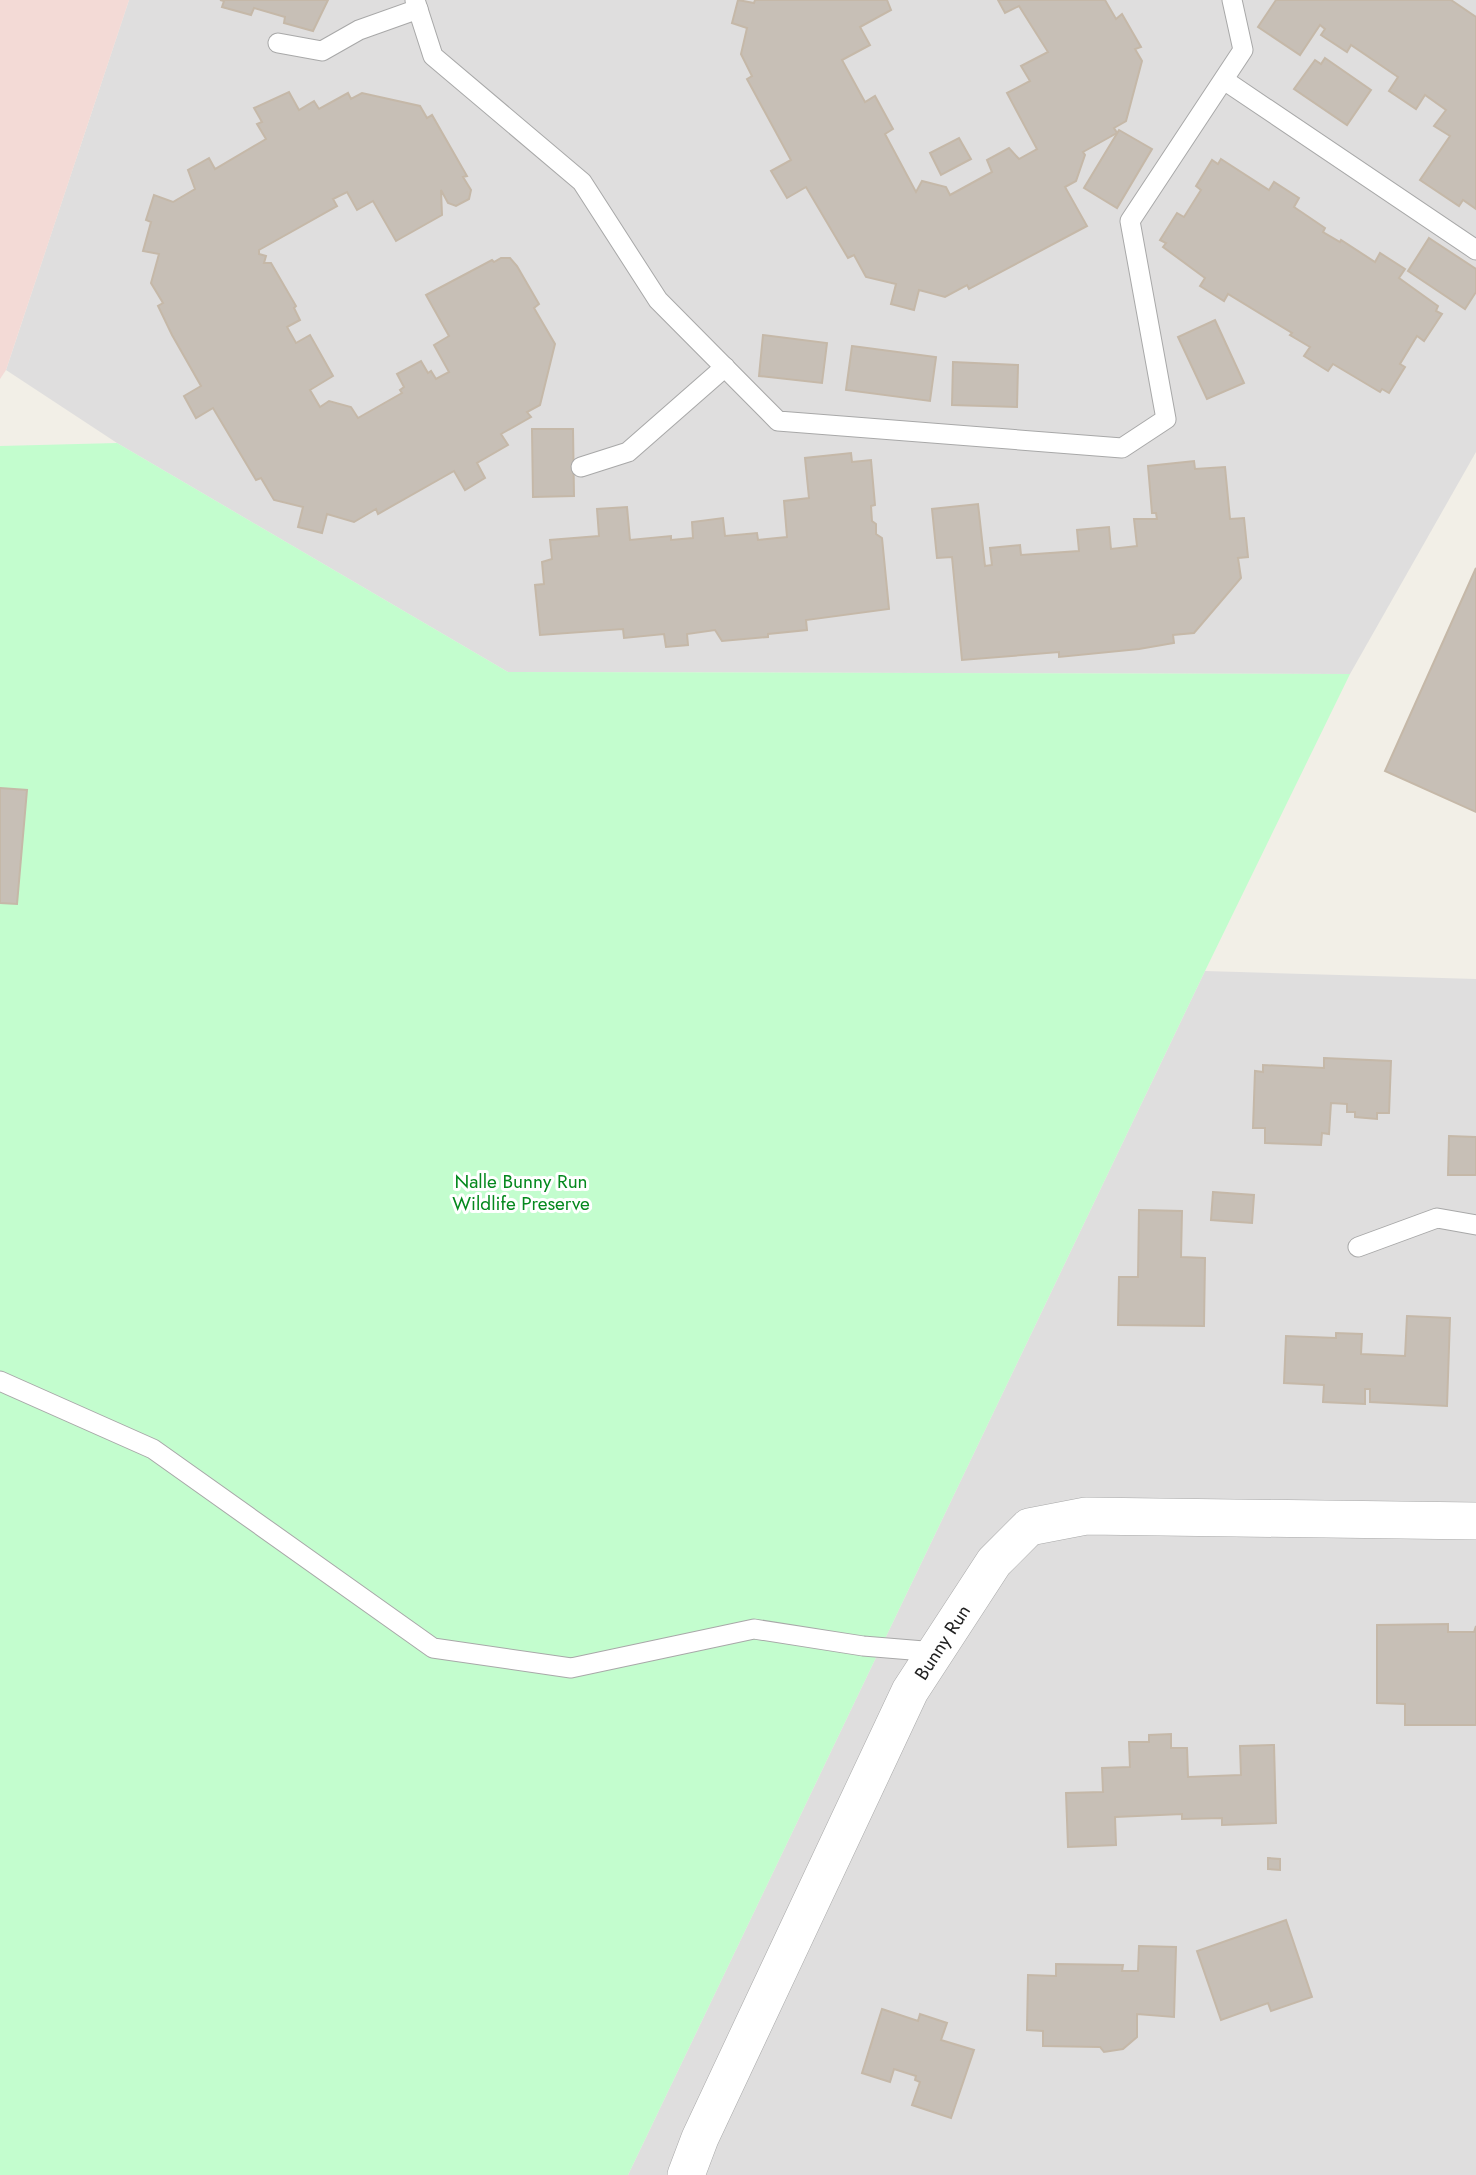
<svg xmlns="http://www.w3.org/2000/svg" width="1476" height="2175" font-family="Jost,sans-serif">
<style>
.residential{fill:#dfdede}
.commercial{fill:#f3dad6}
.park{fill:#c3fdce}
.building{fill:#c7bfb6;stroke:#c5b8a8;stroke-width:2}
.lines{fill:none;stroke-linecap:round;stroke-linejoin:round}
.service-casing{stroke:#a8a8a8;stroke-width:21}
.minor-casing{stroke:#a8a8a8;stroke-width:38}
.service{stroke:#fff;stroke-width:19}
.minor{stroke:#fff;stroke-width:37}
.labels{text-anchor:middle;stroke-width:6;stroke-linejoin:round;paint-order:stroke}
.park-label{font-size:19px;fill:#05891e;stroke:#fff}
.street-label{font-size:19px;fill:#212121;stroke:#fff}
</style>
<rect width="100%" height="100%" fill="#f2efe7"/>
<g class="residential">
<polygon points="129,0 1476,0 1476,452 1350,674 508,672 117,443 6,370"/>
<polygon points="1205,971 1476,979 1476,2175 628,2175"/>
</g>
<polygon class="commercial" points="0,0 129,0 6,370 0,379"/>
<polygon class="park" points="117,443 508,672 1350,674 1205,971 628,2175 0,2175 0,446"/>
<g class="building">
<polygon points="220,0 328,0 313,31 284,23 285,17 254,8 251,15 222,7 224,1"/>
<polygon points="738,0 754,3 755,0 887,0 891,10 860,27 870,45 842,60 865,102 875,96 893,129 885,134 916,192 922,181 946,187 950,195 992,172 987,160 1009,148 1019,159 1037,149 1007,93 1030,81 1021,66 1048,52 1019,6 1005,13 998,0 1105,0 1116,19 1122,14 1141,47 1135,49 1142,61 1126,121 1114,128 1117,133 1083,152 1085,155 1076,181 1065,187 1087,226 969,289 967,285 945,297 919,290 914,310 891,304 896,284 866,277 854,255 848,258 806,187 787,198 771,171 791,160 747,79 752,76 741,54 747,28 732,23"/>
<polygon points="1276,0 1451,0 1476,17 1476,209 1463,200 1459,206 1420,180 1450,136 1434,126 1446,110 1425,95 1416,109 1389,91 1398,77 1351,45 1347,52 1321,35 1325,29 1320,25 1300,55 1258,27"/>
<polygon points="1325,58 1371,90 1347,125 1294,89 1315,60 1321,64"/>
<polygon points="289,92 299,110 314,101 319,109 348,93 351,99 362,93 420,106 427,118 432,115 467,176 463,177 471,190 469,199 456,206 448,203 441,190 442,215 396,241 373,201 357,210 347,192 333,199 337,206 259,250 259,254 266,256 264,263 271,263 296,306 294,308 300,320 287,327 296,343 310,335 333,376 310,390 320,407 329,401 351,407 358,418 402,393 400,390 404,387 397,374 421,361 428,373 431,371 436,379 449,372 434,345 449,336 426,295 492,260 494,262 501,258 510,258 517,266 539,304 534,308 555,344 540,405 527,412 531,417 501,434 508,445 477,463 485,478 465,490 454,471 378,514 376,509 354,522 327,514 322,533 298,527 303,507 274,500 261,478 256,480 213,408 196,418 184,396 201,386 172,335 158,306 163,303 151,283 159,254 143,251 151,222 146,220 154,195 173,202 195,189 188,170 209,158 215,169 266,139 257,124 262,122 254,108"/>
<polygon points="1119,130 1152,149 1117,208 1084,188"/>
<polygon points="959,138 971,159 941,175 930,153"/>
<polygon points="1221,159 1269,190 1274,182 1299,198 1294,207 1325,228 1323,232 1340,242 1341,240 1375,262 1380,253 1405,269 1399,278 1438,306 1436,311 1442,314 1424,341 1417,336 1400,364 1405,367 1389,393 1382,389 1380,392 1333,364 1328,371 1304,356 1310,347 1290,335 1292,333 1228,294 1224,301 1200,286 1205,278 1163,247 1166,243 1160,240 1177,213 1184,217 1201,190 1196,186 1212,160 1218,164"/>
<polygon points="1429,238 1476,269 1476,292 1465,309 1408,271"/>
<polygon points="1215,320 1244,383 1207,399 1178,337"/>
<polygon points="763,335 827,343 822,383 759,376"/>
<polygon points="852,346 936,357 930,401 846,390"/>
<polygon points="953,362 1018,365 1017,407 952,405"/>
<polygon points="532,429 573,429 574,496 533,497"/>
<polygon points="851,453 852,462 871,460 875,505 871,506 872,521 876,524 876,534 882,538 889,609 806,620 807,630 768,634 768,637 722,641 715,630 687,634 688,645 666,647 664,634 624,638 623,629 540,635 535,585 544,584 542,562 552,559 550,540 599,536 597,509 627,507 630,540 671,536 671,540 693,538 692,522 723,518 725,536 757,533 758,540 787,537 784,501 809,498 805,458"/>
<polygon points="1194,461 1195,469 1225,467 1230,519 1244,518 1248,557 1238,558 1241,578 1194,633 1173,635 1174,643 1139,649 1059,657 1059,652 962,660 952,557 937,558 932,509 978,504 985,566 992,565 990,548 1020,545 1021,555 1079,551 1077,530 1109,527 1111,549 1137,546 1134,519 1157,519 1156,513 1152,513 1148,466"/>
<polygon points="1476,568 1476,812 1385,771"/>
<polygon points="0,788 27,790 17,904 0,903"/>
<polygon points="1324,1058 1391,1061 1389,1113 1377,1113 1377,1119 1355,1117 1355,1112 1347,1112 1347,1104 1331,1103 1329,1134 1322,1133 1321,1145 1265,1143 1265,1128 1253,1128 1255,1071 1263,1072 1263,1065 1324,1068"/>
<polygon points="1449,1136 1476,1137 1476,1175 1448,1175"/>
<polygon points="1213,1192 1254,1195 1252,1223 1211,1220"/>
<polygon points="1139,1210 1182,1211 1181,1257 1205,1258 1204,1326 1118,1325 1119,1277 1138,1277"/>
<polygon points="1407,1316 1450,1318 1447,1406 1370,1402 1370,1389 1365,1389 1365,1404 1323,1402 1324,1385 1284,1383 1286,1336 1336,1338 1336,1333 1362,1334 1361,1354 1405,1356"/>
<polygon points="1448,1624 1448,1632 1474,1632 1476,1626 1476,1725 1405,1725 1405,1704 1377,1703 1377,1625"/>
<polygon points="1171,1734 1171,1748 1187,1748 1188,1777 1241,1775 1240,1746 1274,1745 1276,1823 1222,1825 1222,1818 1182,1819 1182,1814 1115,1817 1116,1845 1068,1847 1066,1793 1103,1792 1102,1768 1130,1767 1129,1742 1149,1742 1149,1735"/>
<polygon points="1268,1858 1280,1859 1280,1870 1268,1869"/>
<polygon points="1286,1920 1312,1997 1271,2011 1268,2003 1221,2020 1197,1951"/>
<polygon points="1139,1946 1176,1947 1174,2017 1137,2014 1137,2037 1123,2049 1104,2052 1100,2047 1043,2046 1043,2031 1027,2030 1028,1975 1056,1976 1056,1964 1123,1965 1122,1971 1138,1971"/>
<polygon points="882,2009 918,2021 920,2014 947,2023 941,2040 974,2050 951,2118 912,2105 920,2082 915,2080 916,2076 894,2069 890,2082 862,2073"/>
</g>
<g class="lines">
<g class="service-casing">
<g id="service">
<polyline points="415,0 433,56 582,182 658,300 778,421 1122,448 1166,419 1130,221 1243,50 1232,0"/>
<polyline points="278,43 322,51 359,30 418,9"/>
<polyline points="1224,80 1476,250"/>
<polyline points="581,467 628,452 725,367"/>
<polyline points="1358,1247 1437,1218 1476,1225"/>
<polyline points="0,1381 153,1449 433,1648 571,1668 754,1629 863,1646 936,1652"/>
</g>
</g>
<g class="minor-casing">
<polyline id="minor" points="686,2175 700,2138 910,1691 994,1562 1029,1527 1086,1516 1476,1521"/>
</g>
<use href="#service" class="service"/>
<use href="#minor" class="minor"/>
</g>
<g class="labels">
<g class="park-label">
<text x="521" y="1188">Nalle Bunny Run<tspan x="521" dy="22">Wildlife Preserve</tspan></text>
</g>
<g class="street-label">
<text transform="translate(942 1642) rotate(-57)" y="7">Bunny Run</text>
</g>
</g>
</svg>
